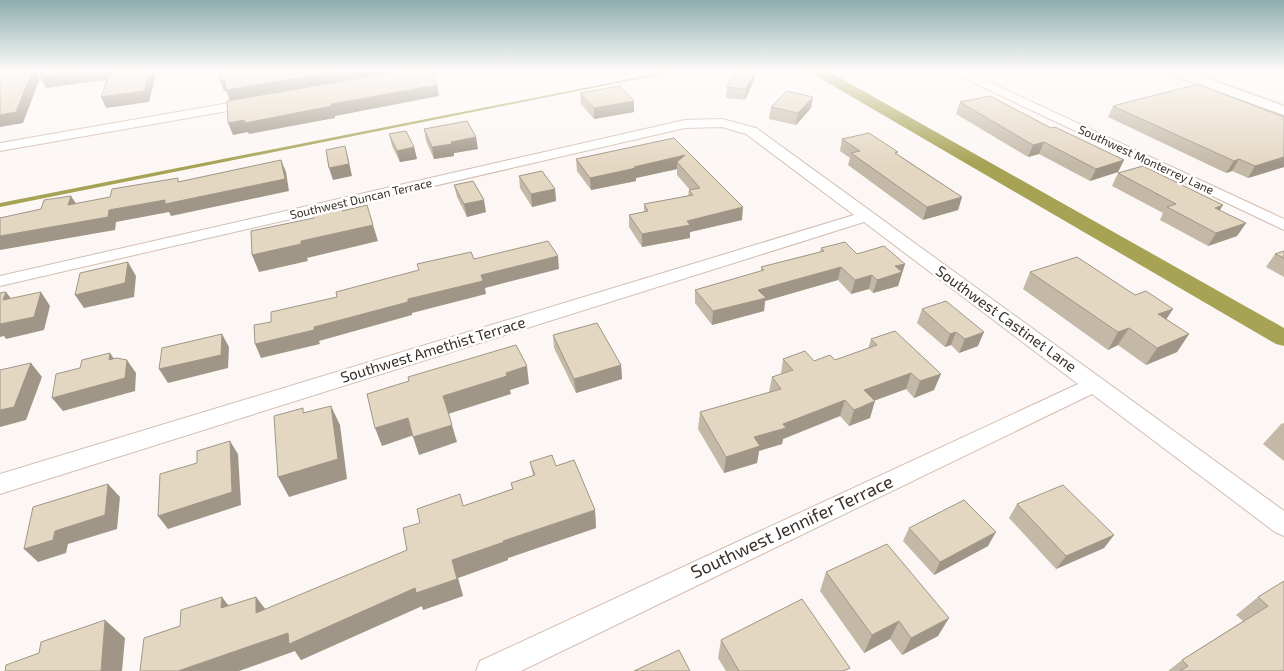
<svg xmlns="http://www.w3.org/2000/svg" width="1284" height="671" font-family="'Exo 2',sans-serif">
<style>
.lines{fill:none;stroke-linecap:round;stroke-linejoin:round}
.stream{fill:#a6a355;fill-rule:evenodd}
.canal{fill:#a6a355;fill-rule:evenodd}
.minor-casing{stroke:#d3bdaf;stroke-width:2}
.tertiary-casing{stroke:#d3bdaf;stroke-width:3}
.minor{fill:#fff;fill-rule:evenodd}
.tertiary{fill:#fff;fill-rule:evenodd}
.wall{fill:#c4b9a7}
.shaded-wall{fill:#a09688}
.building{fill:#e4d7c2;stroke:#a09688}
.labels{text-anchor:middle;stroke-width:5;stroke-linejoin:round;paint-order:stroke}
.far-street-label{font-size:12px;fill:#38302a;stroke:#fff}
.street-label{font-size:15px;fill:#38302a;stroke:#fff}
.near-street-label{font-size:18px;fill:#38302a;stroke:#fff}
</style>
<rect width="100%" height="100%" fill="#fcf7f4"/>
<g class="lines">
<polygon class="stream" points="675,70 682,70 0,207 0,203"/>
<polygon class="canal" points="809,70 826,70 1284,328 1284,346 1276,344 811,73"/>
<g class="minor-casing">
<g id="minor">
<polygon points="422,70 446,70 441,73 405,79 399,76 401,74"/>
<polygon points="950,70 963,70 1284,219 1284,230 951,72"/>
<polygon points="252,99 258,103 256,106 0,151 0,143"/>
<polygon points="722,119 756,128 1284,511 1284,536 1275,532 1092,394 521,671 476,671 480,661 1078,384 864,222 0,494 0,474 854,215 746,134 722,127 685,128 0,286 0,276 685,120"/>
</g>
</g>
<g class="tertiary-casing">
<polygon id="tertiary" points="1165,70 1184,70 1284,106 1284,115 1167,73"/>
</g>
<use href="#minor" class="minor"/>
<use href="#tertiary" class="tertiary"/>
</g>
<g class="wall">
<polygon points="754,80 745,100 726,98 727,87"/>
<polygon points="580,93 634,112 594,119 581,104"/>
<polygon points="960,102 1051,128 1124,160 1118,172 1090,181 1039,154 1028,157 956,114"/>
<polygon points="1113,106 1284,117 1284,167 1248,178 1232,171 1226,173 1108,117"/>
<polygon points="771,107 811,108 796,125 769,119"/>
<polygon points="424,129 478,149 454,153 454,156 434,159 426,141"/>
<polygon points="389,134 414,147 417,159 400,162 392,146"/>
<polygon points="674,138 742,220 690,232 690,238 642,247 629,227 629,215 644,212 644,204 688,196 689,190 690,190 677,175 677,169 636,178 636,181 591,190 577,171 576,159"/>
<polygon points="842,139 897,154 962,197 958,210 923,220 848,165 850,158 840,151"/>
<polygon points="1118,173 1246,223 1237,236 1208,246 1160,220 1163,213 1112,186"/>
<polygon points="519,176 555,189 556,201 532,207 520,188"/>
<polygon points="454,185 486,212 467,217 457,197"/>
<polygon points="821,248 857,254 905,264 898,286 873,293 869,289 851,294 838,280 765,301 764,311 712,325 695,303 695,290 761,271 761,267 820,252"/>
<polygon points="1284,251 1284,277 1266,267 1275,254"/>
<polygon points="1030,272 1166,319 1189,334 1177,352 1146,365 1118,345 1108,350 1023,289"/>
<polygon points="922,309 978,346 959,353 951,345 945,347 917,323"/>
<polygon points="553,335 621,365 622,379 576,393 554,348"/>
<polygon points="871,339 934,390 914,398 906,389 874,401 870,418 849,426 840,416 783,439 782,444 759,451 757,463 724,473 698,429 700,412 769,392 772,377 781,374 783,359 814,361 835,360 868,349"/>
<polygon points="1284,423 1284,461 1263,444 1281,424"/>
<polygon points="530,462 556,466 595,510 596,528 508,558 508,560 458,578 463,596 423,610 422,606 301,660 295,651 229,606 256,597 265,610 407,550 420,523 460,494 463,506 512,489 511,483 533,476"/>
<polygon points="1017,504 1114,535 1104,548 1056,569 1009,518"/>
<polygon points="909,528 988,546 934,575 903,541"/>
<polygon points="826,572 938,636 902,655 890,639 864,653 820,591"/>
<polygon points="1284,581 1284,671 1168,671 1182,660 1243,621 1236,615 1258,597"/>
<polygon points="721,640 848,671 726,671 718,658"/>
</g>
<g class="shaded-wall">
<polygon points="33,70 35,70 40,78 23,123 0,127 0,115"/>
<polygon points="95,70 111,71 106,83 105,80 46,88 40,77"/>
<polygon points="150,70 157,70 149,102 106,108 101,97"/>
<polygon points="349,70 413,70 230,101 226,91 224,91 220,81"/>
<polygon points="756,70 754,80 745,100 746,89"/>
<polygon points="437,85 439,96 335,116 335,118 249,134 248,132 233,135 228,123"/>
<polygon points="813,97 811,108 796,125 798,113"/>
<polygon points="634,101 634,112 594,119 594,108"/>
<polygon points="476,137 478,149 454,153 454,156 434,159 432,147 451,142"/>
<polygon points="1044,142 1039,154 1028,157 1033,145"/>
<polygon points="345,146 348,158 352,176 333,180 329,168"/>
<polygon points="414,147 417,159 400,162 397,151"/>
<polygon points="685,155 677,162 677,169 636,178 636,181 591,190 590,178 634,167"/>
<polygon points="1284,157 1284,167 1248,178 1255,166"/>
<polygon points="1239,159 1232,171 1226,173 1234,161"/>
<polygon points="281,160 286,172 289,191 171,216 169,212 116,222 115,230 0,250 0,236 109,210"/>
<polygon points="1124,160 1118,172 1090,181 1096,169"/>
<polygon points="555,189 556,201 532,207 531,194"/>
<polygon points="71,196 79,208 68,205"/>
<polygon points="962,197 958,210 923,220 927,207"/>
<polygon points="484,200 486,212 467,217 464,204"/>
<polygon points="1223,205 1215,218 1215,208"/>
<polygon points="743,207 742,220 690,232 690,238 642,247 642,234 687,221"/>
<polygon points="1246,223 1237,236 1208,246 1216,233"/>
<polygon points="373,225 378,241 307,258 308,261 259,272 252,255 301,241"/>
<polygon points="558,256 559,269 485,288 486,294 412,313 412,315 319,341 320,344 261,358 255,344 408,299 481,275"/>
<polygon points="128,262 136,276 134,297 84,308 75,295"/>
<polygon points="905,264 898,286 873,293 877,280 895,266"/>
<polygon points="841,267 838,280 765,301 764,311 712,325 713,311 758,290"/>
<polygon points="872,275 869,289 851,294 855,280"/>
<polygon points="6,292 16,305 3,300"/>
<polygon points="41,292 50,306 44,330 6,339 4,336 0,337 0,324"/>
<polygon points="1173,309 1162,326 1158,314"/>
<polygon points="1129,328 1118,345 1108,350 1118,332"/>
<polygon points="956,332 951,345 945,347 950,334"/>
<polygon points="984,332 978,346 959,353 965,339"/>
<polygon points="222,334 229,347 228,368 168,383 159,369"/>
<polygon points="1189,334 1177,352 1146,365 1157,348"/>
<polygon points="110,353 119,366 109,360"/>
<polygon points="127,360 136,373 135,391 63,411 52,398"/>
<polygon points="31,363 42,377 26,420 0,427 0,410"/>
<polygon points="621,365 622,379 576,393 574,379"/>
<polygon points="527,366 529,384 510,390 511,394 448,414 443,396 506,373"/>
<polygon points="911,373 906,389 859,406 864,390"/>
<polygon points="941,374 934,390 914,398 920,381"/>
<polygon points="845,400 840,416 783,439 782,444 759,451 757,463 724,473 726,457 754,437 783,424"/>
<polygon points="875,401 870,418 849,426 854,410"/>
<polygon points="331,406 340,425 347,479 289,497 278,477"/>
<polygon points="408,418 414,435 382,446 375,428"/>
<polygon points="452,425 457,442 419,455 413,437"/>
<polygon points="230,441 238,454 241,505 168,529 158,516"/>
<polygon points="108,484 120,497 117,529 68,544 66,553 38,562 24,549 55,531"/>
<polygon points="595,510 596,528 508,558 508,560 458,578 463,596 423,610 422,606 301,660 295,651 239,671 178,671 452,560 503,541"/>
<polygon points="996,532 988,546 934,575 940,562"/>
<polygon points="1114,535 1104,548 1056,569 1066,556"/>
<polygon points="222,597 235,614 221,608"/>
<polygon points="256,597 269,614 256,613"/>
<polygon points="949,618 938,636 902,655 911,638"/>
<polygon points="105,620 125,638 122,671 101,671"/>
<polygon points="899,621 890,639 864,653 872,635"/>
</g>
<g class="building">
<polygon points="15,70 33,70 16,112 0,115 0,72"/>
<polygon points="43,70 95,70 40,77"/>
<polygon points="101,70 150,70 144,91 101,97 111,71 101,72"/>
<polygon points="221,70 349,70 226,90 225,80 220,81"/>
<polygon points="407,70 427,70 437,85 331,104 332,106 245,123 244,120 228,123 227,101"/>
<polygon points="736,70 755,70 746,89 727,87"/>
<polygon points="1198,84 1284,117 1284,157 1255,166 1239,159 1234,161 1113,106"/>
<polygon points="620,86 634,101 594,108 580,93"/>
<polygon points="787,91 813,97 798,113 771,107"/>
<polygon points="990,96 1051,128 1055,127 1124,160 1096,169 1044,142 1033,145 960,102"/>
<polygon points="467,121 476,137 451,142 452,144 432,147 424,129"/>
<polygon points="406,131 414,147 397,151 389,134"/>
<polygon points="869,133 898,152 895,153 962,197 927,207 851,153 860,151 842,139"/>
<polygon points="674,138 743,207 687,221 690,225 642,234 629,215 648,211 644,204 693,195 689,190 700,188 677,162 685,155 634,167 636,168 590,178 576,159"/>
<polygon points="345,146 349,164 329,168 326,150"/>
<polygon points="281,160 285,179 165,204 165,200 109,210 108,217 0,236 0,218 41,209 44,200 71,196 68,205 110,197 112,189 178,178 178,182"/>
<polygon points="1143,166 1223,205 1215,208 1246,223 1216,233 1167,207 1176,204 1118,173"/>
<polygon points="542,171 555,189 531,194 519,176"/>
<polygon points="473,181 484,200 464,204 454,185"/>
<polygon points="367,205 373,225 301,241 301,244 252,255 251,231 314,218 313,213 341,207 342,211"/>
<polygon points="548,241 558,256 481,275 483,281 408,299 408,302 314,327 314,330 255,344 254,325 271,322 271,312 337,297 336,292 419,270 417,264 471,252 474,259"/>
<polygon points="845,242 857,254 884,246 905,264 895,266 902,272 877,280 872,275 855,280 841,267 758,290 766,298 713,311 695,290 764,270 761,267 824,251 821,248"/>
<polygon points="1284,251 1284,258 1275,254"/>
<polygon points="1077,257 1135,295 1146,291 1173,309 1158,314 1189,334 1157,348 1129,328 1118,332 1030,272"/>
<polygon points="128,262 125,283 75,295 80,273"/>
<polygon points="6,292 3,300 41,292 34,317 0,324 0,293"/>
<polygon points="946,301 984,332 965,339 956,332 950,334 922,309"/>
<polygon points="597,323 621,365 574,379 553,335"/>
<polygon points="895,331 941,374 920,381 911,373 864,390 875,401 854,410 845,400 783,424 786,428 754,437 760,446 726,457 700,412 781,389 772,377 793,370 783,359 805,351 814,361 830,355 835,360 877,345 871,339"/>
<polygon points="222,334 221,355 159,369 162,348"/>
<polygon points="516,345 527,366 506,373 507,376 443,396 452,425 413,437 408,418 375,428 367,394 409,381 408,377"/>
<polygon points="110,353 109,360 116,358 127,360 125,378 52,398 56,374 80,368 82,360"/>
<polygon points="31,363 14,407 0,410 0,370"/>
<polygon points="331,406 338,459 278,477 274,416 303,408 303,413"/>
<polygon points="230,441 232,492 158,516 160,474 197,463 197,451"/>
<polygon points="552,455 556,466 574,460 595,510 503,541 504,542 452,560 457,579 416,593 415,588 289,644 288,633 178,671 140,671 144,638 180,626 181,610 222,597 221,608 256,597 256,613 407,550 403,528 420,523 417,509 460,494 463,506 513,489 511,483 535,475 530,462"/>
<polygon points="108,484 105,515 55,531 53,540 24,549 33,507"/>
<polygon points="1063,485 1114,535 1066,556 1017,504"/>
<polygon points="964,500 996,532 940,562 909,528"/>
<polygon points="887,544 949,618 911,638 899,621 872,635 826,572"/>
<polygon points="1284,581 1284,671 1180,671 1188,666 1182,660 1268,606 1258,597"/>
<polygon points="802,599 850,668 843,671 739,671 721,640"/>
<polygon points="105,620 101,671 5,671 6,665 39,653 41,642"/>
<polygon points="679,650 690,671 634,671"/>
</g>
<linearGradient id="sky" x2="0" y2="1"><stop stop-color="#8dadad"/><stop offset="0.43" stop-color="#fefbfa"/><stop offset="1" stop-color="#fefbfa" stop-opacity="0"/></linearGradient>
<rect width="1284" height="164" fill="url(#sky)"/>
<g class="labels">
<g class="far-street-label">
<text transform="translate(1146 160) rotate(25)" y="4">Southwest Monterrey Lane</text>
<text transform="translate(361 199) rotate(-13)" y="4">Southwest Duncan Terrace</text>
</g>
<g class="street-label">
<text transform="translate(1006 319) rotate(36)" y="5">Southwest Castinet Lane</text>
<text transform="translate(433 350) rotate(-17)" y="5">Southwest Amethist Terrace</text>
</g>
<g class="near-street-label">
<text transform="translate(792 527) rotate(-25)" y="6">Southwest Jennifer Terrace</text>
</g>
</g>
</svg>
